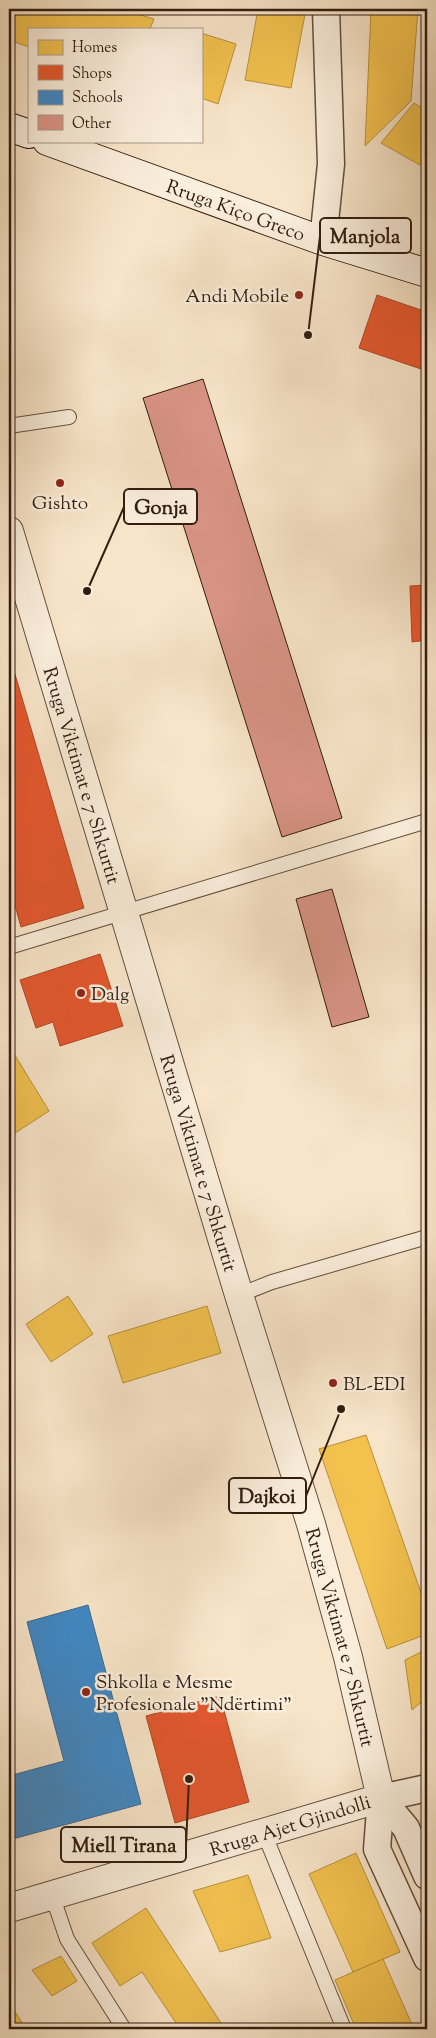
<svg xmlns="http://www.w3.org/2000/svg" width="436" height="2038" font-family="'Sorts Mill Goudy',serif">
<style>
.homes{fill:#f2c14e;stroke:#b8903b}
.shops{fill:#e4572e;stroke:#af4625}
.schools{fill:#3f88c5;stroke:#3b688f}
.building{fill:#d99485;stroke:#321d10}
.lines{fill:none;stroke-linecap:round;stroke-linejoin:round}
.service-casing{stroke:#644f3e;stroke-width:16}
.minor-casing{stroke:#644f3e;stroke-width:29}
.tertiary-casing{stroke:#644f3e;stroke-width:30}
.secondary-casing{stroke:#321d10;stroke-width:30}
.service{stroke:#faeedc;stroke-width:14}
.minor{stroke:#faeedc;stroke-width:26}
.tertiary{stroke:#faeedc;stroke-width:28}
.secondary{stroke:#faeedc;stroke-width:28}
.poi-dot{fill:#8f2418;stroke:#faeedc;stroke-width:2}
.labels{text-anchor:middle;stroke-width:5;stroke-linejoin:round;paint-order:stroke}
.street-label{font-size:19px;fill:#321d10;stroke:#faeedc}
.poi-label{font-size:19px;fill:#321d10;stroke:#faeedc;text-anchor:start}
.leader{fill:none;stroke:#321d10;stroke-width:2}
.callout-dot{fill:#321d10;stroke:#faeedc;stroke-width:2}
.callout{fill:#faeedc;stroke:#321d10;stroke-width:2}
.callout-label{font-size:20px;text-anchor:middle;font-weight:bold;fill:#321d10}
</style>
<rect width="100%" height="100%" fill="#f8e5c9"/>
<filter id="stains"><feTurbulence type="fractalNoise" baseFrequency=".004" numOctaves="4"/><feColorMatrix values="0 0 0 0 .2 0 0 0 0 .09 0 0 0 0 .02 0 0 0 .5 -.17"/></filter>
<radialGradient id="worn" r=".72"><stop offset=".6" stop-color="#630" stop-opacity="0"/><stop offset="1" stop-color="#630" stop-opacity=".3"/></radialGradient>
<g class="homes">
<polygon points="9,9 121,9 154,19 150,29 29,29 29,47 9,40"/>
<polygon points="258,9 306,9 291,88 245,80"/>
<polygon points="380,9 418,9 411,101 365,146 371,10"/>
<polygon points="201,33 236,44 218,104 201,98"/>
<polygon points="414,103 427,111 427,169 381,143"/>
<polygon points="13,1052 49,1111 9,1137 9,1054"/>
<polygon points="68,1296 93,1334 51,1362 26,1324"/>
<polygon points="207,1306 221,1353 123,1383 108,1336"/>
<polygon points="366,1435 427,1610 427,1634 387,1649 319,1449"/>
<polygon points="425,1650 427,1697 412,1710 405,1660"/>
<polygon points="356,1853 400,1952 353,1972 309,1874"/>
<polygon points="248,1875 271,1938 220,1952 193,1891"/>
<polygon points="146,1908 225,2029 180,2029 142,1972 120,1986 92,1943"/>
<polygon points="61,1956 77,1981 52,1996 32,1970"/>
<polygon points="383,1959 414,2029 356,2029 335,1980"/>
<polygon points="9,2002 26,2029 9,2029"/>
</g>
<g class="shops">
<polygon points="377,295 427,312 427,371 359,348"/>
<polygon points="427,585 427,640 412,642 410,586"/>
<polygon points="9,654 84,908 21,927 9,884"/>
<polygon points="100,954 123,1026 60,1046 53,1022 36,1028 20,980"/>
<polygon points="220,1696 249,1802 175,1823 146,1716"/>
</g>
<polygon class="schools" points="88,1605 141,1804 9,1840 9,1776 64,1761 27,1622"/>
<g class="building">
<polygon points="203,379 342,818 282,837 143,398"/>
<polygon points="332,889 369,1017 332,1027 296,899"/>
</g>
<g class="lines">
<g class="service-casing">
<g id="service">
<polyline points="9,426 69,417"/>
<polyline points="9,947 427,821"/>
<polyline points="239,1295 272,1282 427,1237"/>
<polyline points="264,1833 344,2029"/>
<polyline points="52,1895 67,1939 124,2029"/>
</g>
</g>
<g class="minor-casing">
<g id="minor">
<polyline points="323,241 331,164 326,9"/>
<polyline points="381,1798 377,1849 427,1958"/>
<polyline points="381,1798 406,1828 427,1876"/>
<polyline points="381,1798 427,1788"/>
</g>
</g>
<g class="tertiary-casing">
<g id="tertiary">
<path id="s1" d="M9,531l230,764 72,229 37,133 33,141 -372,110"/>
</g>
</g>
<g class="secondary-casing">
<g id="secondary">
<polyline points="9,127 29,134"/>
<path id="s2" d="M47,141l276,100 104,32"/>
</g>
</g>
<use href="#service" class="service"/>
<use href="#minor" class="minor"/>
<use href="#tertiary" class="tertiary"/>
<use href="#secondary" class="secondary"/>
</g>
<g class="poi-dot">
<circle cx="299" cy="295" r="5"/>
<circle cx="60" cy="483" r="5"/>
<circle cx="81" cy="993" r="5"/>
<circle cx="333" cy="1383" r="5"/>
<circle cx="86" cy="1692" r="5"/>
</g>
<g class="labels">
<g class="street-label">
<text dy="7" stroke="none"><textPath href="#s2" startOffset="201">Rruga Kiço Greco</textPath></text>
<text dy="7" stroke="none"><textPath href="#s1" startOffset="255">Rruga Viktimat e 7 Shkurtit</textPath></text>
<text dy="7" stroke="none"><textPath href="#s1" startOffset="660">Rruga Viktimat e 7 Shkurtit</textPath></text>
<text dy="7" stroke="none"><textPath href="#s1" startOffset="1155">Rruga Viktimat e 7 Shkurtit</textPath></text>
<text transform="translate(290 1825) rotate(-17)" y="7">Rruga Ajet Gjindolli</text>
</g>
<g class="poi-label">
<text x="289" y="302" text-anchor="end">Andi Mobile</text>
<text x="60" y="509" text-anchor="middle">Gishto</text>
<text x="91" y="1000">Dalg</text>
<text x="343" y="1390">BL-EDI</text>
<text x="96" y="1688">Shkolla e Mesme<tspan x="96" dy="22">Profesionale "Ndërtimi"</tspan></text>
</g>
</g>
<path class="leader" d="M308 335L320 236M87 591L124 507M341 1409L306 1496M189 1779L186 1845"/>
<g class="callout-dot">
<circle cx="308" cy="335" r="5"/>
<circle cx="87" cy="591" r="5"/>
<circle cx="341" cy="1409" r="5"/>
<circle cx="189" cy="1779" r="5"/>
</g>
<g class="callout">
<rect x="320" y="218" width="91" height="35" rx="5"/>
<rect x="124" y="489" width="73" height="35" rx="5"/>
<rect x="229" y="1478" width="77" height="35" rx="5"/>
<rect x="61" y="1827" width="125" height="35" rx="5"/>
</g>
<g class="callout-label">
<text x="365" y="243">Manjola</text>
<text x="161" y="514">Gonja</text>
<text x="267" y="1503">Dajkoi</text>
<text x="124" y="1852">Miell Tirana</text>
</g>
<rect width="436" height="2038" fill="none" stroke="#f8e5c9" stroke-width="30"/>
<rect x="10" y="10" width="416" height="2018" fill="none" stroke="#321d10" stroke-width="2.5"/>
<rect x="15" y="15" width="406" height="2008" fill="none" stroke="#321d10"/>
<rect x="28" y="28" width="175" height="115" fill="#faeedc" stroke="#aa9a8a"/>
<rect x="38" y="40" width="25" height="15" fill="#f2c14e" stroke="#aa9a8a"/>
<text x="72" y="52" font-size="15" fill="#321d10">Homes</text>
<rect x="38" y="65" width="25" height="15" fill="#e4572e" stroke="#aa9a8a"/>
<text x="72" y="78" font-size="15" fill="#321d10">Shops</text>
<rect x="38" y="90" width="25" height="15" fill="#3f88c5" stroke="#aa9a8a"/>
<text x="72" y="102" font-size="15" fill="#321d10">Schools</text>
<rect x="38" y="115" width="25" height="15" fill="#d99485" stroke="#aa9a8a"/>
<text x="72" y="128" font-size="15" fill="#321d10">Other</text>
<rect width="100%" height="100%" filter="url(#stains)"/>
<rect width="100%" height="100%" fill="url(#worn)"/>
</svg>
